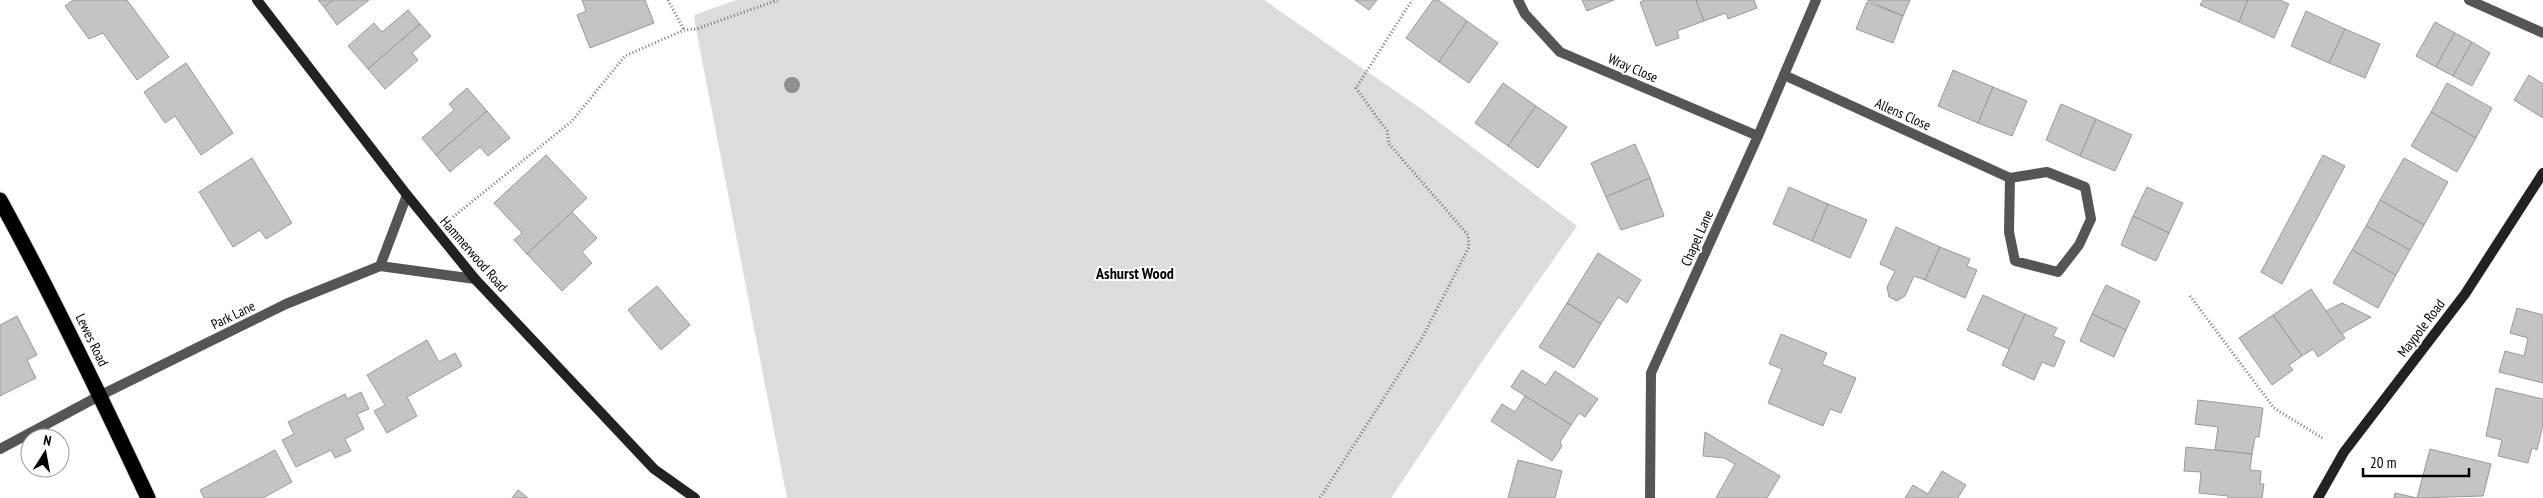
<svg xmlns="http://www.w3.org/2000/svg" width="2543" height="498" font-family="'PT Sans Narrow',sans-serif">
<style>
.green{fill:#dcdcdc}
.building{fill:#c4c4c4;stroke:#999}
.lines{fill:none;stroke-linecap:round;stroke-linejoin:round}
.highway-casing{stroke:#dbdbdb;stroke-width:17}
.path{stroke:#777;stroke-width:3;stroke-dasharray:1 2.5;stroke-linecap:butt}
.lane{stroke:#555;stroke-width:10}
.street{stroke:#555;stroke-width:10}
.secondary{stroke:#222;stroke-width:10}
.highway{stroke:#000;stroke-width:15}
.tree{fill:#8f8f8f}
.labels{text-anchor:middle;stroke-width:4;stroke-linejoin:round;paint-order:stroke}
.street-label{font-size:14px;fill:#000;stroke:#fff}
.quarter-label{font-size:16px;font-weight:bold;fill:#000;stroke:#fff}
</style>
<rect width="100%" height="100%" fill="#fff"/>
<polygon class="green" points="736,0 1264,0 1427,113 1577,226 1483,360 1391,498 787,498 696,29 694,15"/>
<g class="building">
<polygon points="73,0 127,0 169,57 137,80 103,33 89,39 65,6"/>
<polygon points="318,0 333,0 324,7"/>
<polygon points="333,0 369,0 337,25 324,7"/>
<polygon points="582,0 645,0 654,23 590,48 577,15 586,11"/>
<polygon points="1355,0 1377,0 1369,10"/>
<polygon points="1433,0 1438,0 1467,21 1439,62 1406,38"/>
<polygon points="1582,0 1614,0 1587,11"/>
<polygon points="1645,0 1696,0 1704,21 1677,31 1679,38 1656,46 1640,2"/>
<polygon points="1696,0 1754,0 1757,8 1728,19 1726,13 1704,21"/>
<polygon points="1867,0 1910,0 1903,16"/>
<polygon points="2203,0 2248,0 2239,22 2200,5"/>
<polygon points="2248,0 2280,0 2289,4 2274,38 2239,22"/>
<polygon points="1867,2 1903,16 1893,43 1856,29"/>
<polygon points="408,10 420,24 368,69 348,46 374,23 382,32"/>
<polygon points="2306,11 2345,29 2329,63 2291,46"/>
<polygon points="1467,21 1498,43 1469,83 1439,62"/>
<polygon points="2435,22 2455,33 2436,67 2416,56"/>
<polygon points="420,24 431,36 412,53 418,60 385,89 368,69"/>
<polygon points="2345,29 2380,44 2365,78 2329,63"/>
<polygon points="2455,33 2472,42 2453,76 2436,67"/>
<polygon points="2472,42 2490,53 2472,86 2453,76"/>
<polygon points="186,63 233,133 201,155 175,116 165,123 144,92"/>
<polygon points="1953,70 1993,87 1978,123 1938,106"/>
<polygon points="2529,75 2543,84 2543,118 2514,100"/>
<polygon points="1503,83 1536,106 1508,146 1475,123"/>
<polygon points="2447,83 2492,108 2476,138 2431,112"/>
<polygon points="1993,87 2027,101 2012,136 1978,123"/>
<polygon points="467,88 487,111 436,155 422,138 454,110 449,104"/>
<polygon points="2061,104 2096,119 2080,156 2046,140"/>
<polygon points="1536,106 1567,127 1538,168 1508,146"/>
<polygon points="487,111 510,138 488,156 480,147 450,172 436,155"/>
<polygon points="2431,112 2476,138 2457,172 2411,146"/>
<polygon points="2096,119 2132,135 2115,171 2080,156"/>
<polygon points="1635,144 1650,178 1606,197 1591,163"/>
<polygon points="546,155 587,198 527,254 514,240 522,233 494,203"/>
<polygon points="2323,155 2345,166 2282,284 2261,272"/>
<polygon points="252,158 292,223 266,239 260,230 233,247 199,192"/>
<polygon points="2404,158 2448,182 2424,225 2380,200"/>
<polygon points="1650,178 1664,216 1621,230 1606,197"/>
<polygon points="1789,187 1828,204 1812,241 1773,224"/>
<polygon points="2147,187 2183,203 2169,233 2133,216"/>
<polygon points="2380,200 2424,225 2410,250 2366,226"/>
<polygon points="1828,204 1867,220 1850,258 1812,241"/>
<polygon points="572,212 597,238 582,252 592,263 562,291 527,254"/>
<polygon points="2133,216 2169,233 2156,261 2121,245"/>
<polygon points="2366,226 2410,250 2396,275 2352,250"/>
<polygon points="1896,227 1940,247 1925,280 1914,276 1905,296 1897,301 1889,297 1887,287 1895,271 1880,264"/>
<polygon points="1940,247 1970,259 1967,266 1977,270 1965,298 1925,280"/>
<polygon points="2352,250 2396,275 2378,308 2333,283"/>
<polygon points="1598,253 1641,280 1627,303 1618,297 1601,324 1567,303"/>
<polygon points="2106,285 2140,301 2126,330 2092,314"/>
<polygon points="657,286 690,325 661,350 628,310"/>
<polygon points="2311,289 2345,338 2318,357 2313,349 2302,356 2273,315"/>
<polygon points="1983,295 2025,314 2009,349 1967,330"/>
<polygon points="1567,303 1601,324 1574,368 1539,347"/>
<polygon points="2342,303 2371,317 2341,334 2326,311"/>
<polygon points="2517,308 2543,315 2543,383 2499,372 2505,351 2524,356 2528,338 2510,333"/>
<polygon points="2025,314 2057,328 2053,336 2065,341 2054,367 2042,362 2034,380 2002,365"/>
<polygon points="2092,314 2126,330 2114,357 2080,341"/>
<polygon points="2273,315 2302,356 2289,365 2293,370 2272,385 2239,338"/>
<polygon points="17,316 37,355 27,360 36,378 0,396 0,325"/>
<polygon points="1781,334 1827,353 1822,364 1856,378 1841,413 1830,409 1823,426 1768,403 1782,369 1769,364"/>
<polygon points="427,340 439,362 455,353 462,366 407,397 417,416 387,433 374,411 385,405 367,375"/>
<polygon points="1522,370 1546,385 1555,371 1598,399 1585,417 1579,413 1571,425 1511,387"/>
<polygon points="2496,388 2543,399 2543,425 2537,450 2532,448 2528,463 2498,456 2502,440 2486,436"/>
<polygon points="361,392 369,409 357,414 364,429 345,439 351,451 335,458 331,450 296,467 282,440 294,434 288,422 345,394 347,399"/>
<polygon points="1525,396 1571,425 1560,442 1562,446 1552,461 1491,421 1502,404 1515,412"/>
<polygon points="2198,400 2263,408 2259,437 2255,437 2252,454 2215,450 2218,427 2195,424"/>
<polygon points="1705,432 1780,476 1767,498 1716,498 1735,464 1724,458 1703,456"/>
<polygon points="2186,447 2252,454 2250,470 2261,471 2260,484 2264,484 2262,498 2228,498 2228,496 2199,493 2201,472 2184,471"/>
<polygon points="2430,449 2491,464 2483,496 2417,498"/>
<polygon points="275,450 292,482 263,498 204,498 200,490"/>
<polygon points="1518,460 1562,471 1555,498 1508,498"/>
<polygon points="1942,471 1966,485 1958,498 1905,498 1913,485 1928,494"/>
<polygon points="518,490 528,498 512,498"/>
<polygon points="2395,493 2417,498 2394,498"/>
</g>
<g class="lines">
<g class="highway-casing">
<path id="highway" d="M0,200c53,97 101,197 148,298"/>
</g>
<g class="path">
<polyline points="668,0 684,30"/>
<polyline points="453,217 572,121 625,56 684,30 696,29 778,0"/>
<polyline points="2190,296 2274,408 2324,439"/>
<polyline points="1320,498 1421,340 1469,247 1468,235 1389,144 1387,131 1356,88 1412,0"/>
</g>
<polyline class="lane" points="0,449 101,395"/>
<g class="street">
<polyline points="1518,0 1525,14 1560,52 1758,136"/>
<polyline points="2469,0 2543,33"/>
<polyline points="1784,75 2010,178 2047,172 2085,187 2091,219 2079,245 2058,272 2015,261 2009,232 2010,178"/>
<polyline points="407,195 380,266 475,279"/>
<polyline points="101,395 286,304 380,266"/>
<polyline points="1650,498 1651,373 1758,136 1816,0"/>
</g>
<g class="secondary">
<polyline points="257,0 407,195 475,279 654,469 695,498"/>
<polyline points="2318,498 2344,452 2465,294 2543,173"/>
</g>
<use href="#highway" class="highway"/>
</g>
<circle class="tree" cx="792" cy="85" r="8"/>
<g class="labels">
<g class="street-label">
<text transform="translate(1633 68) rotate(23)" y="5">Wray Close</text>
<text transform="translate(1903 114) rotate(24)" y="5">Allens Close</text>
<text transform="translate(1697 238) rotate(-66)" y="5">Chapel Lane</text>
<text transform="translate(474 254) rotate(49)" y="5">Hammerwood Road</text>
<text transform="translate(233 315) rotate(-26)" y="5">Park Lane</text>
<text transform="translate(2421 328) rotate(-53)" y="5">Maypole Road</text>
<text transform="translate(92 340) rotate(64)" y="5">Lewes Road</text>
</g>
<g class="quarter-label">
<text x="1135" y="279">Ashurst Wood</text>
</g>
</g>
<g transform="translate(45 453) rotate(11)"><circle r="24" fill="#ffffff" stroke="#999999"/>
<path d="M0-4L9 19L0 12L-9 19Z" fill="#000000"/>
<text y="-8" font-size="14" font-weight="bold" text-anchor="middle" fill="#000000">N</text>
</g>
<path d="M2363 468v8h106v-8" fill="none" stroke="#000000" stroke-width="2.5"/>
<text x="2370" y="468" font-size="15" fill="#000000" stroke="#ffffff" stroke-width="4" paint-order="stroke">20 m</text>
</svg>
